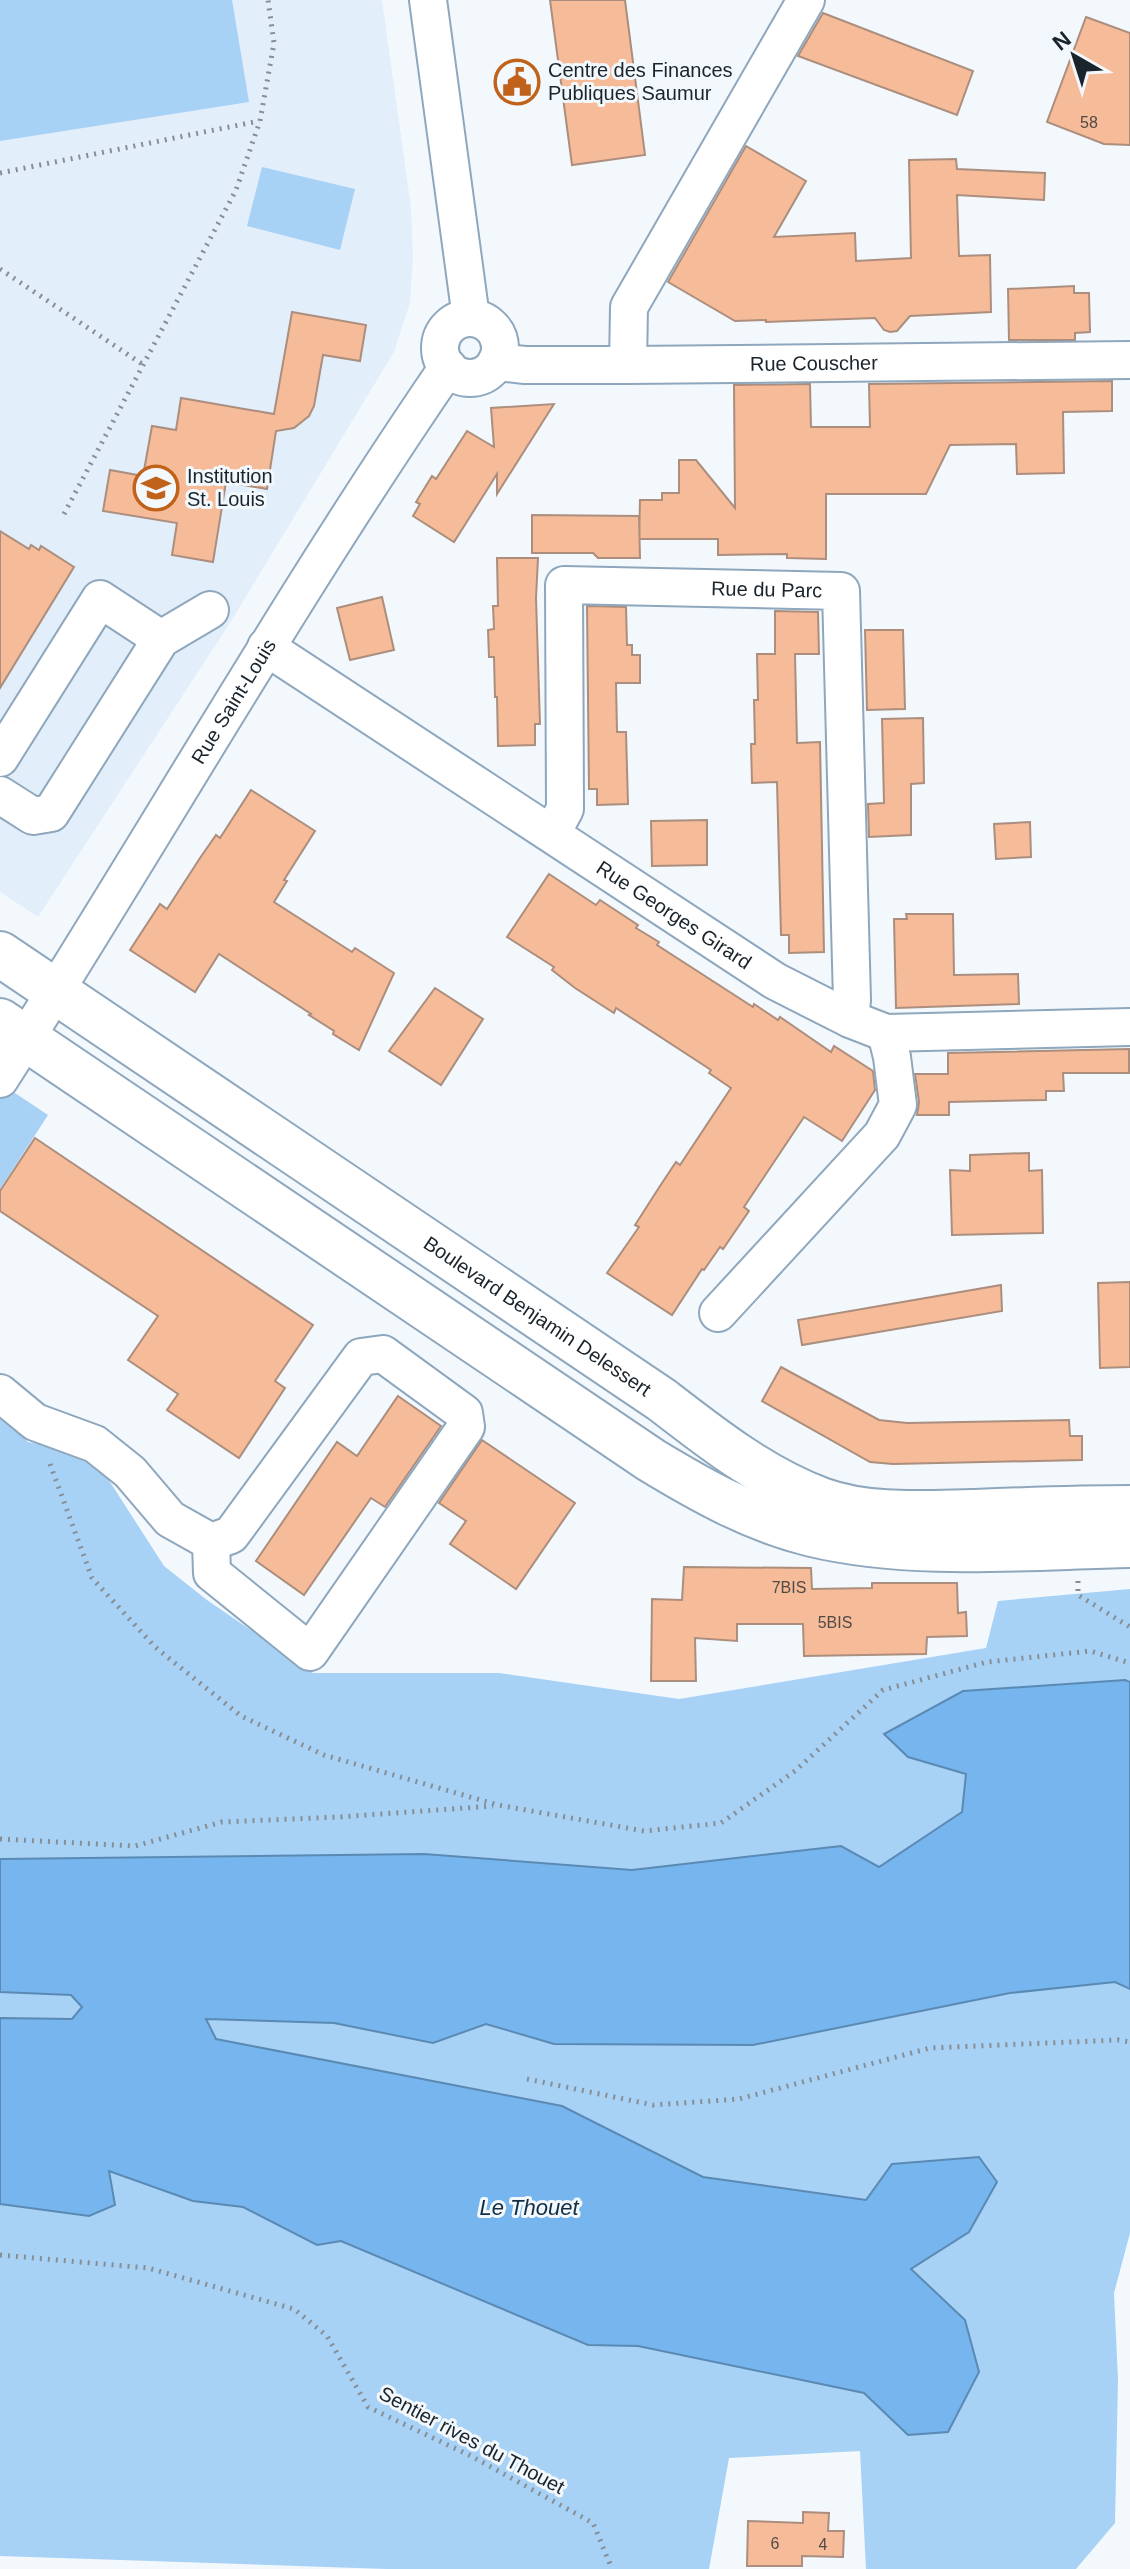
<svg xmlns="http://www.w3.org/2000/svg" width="1130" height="2569" font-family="Helvetica,sans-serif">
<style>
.built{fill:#e2effb}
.green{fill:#a8d1f6}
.water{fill:#76b5ed;stroke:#5a8ab3;stroke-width:2}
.building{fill:#f6bb98;stroke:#ab8e7e;stroke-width:2}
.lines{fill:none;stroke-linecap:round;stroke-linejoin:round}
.minor-casing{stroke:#8ea7bd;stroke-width:40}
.major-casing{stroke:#8ea7bd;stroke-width:48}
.path{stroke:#868e94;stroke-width:5;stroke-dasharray:2 6;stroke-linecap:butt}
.minor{stroke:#fff;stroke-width:36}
.major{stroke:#fff;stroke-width:44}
.labels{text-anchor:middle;stroke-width:6;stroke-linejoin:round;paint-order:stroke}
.number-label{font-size:16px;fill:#514a47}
.poi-label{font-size:20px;fill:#1a242c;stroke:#f3f8fd;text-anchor:start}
.street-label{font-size:20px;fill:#1a242c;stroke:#f3f8fd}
.water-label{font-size:22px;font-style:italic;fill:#122e44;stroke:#f3f8fd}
</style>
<rect width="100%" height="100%" fill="#f3f8fd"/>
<polygon class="built" points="0,0 382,0 411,207 413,257 410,303 394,352 230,623 38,917 0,892"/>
<g class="green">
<polygon points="0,0 232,0 249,102 0,141"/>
<polygon points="262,167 355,189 340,250 247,226"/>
<polygon points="0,1083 48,1115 0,1189"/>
<polygon points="0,1413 28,1442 92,1454 164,1566 207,1600 313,1673 499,1673 679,1699 986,1648 998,1601 1130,1589 1130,2233 1114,2293 1118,2380 1115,2523 1076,2569 866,2569 860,2451 729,2458 709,2569 387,2569 0,2556"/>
</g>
<polygon class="water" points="1125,1680 1130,1682 1130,1989 1115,1982 1010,1993 753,2045 554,2044 486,2024 433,2043 334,2023 206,2019 216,2039 562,2106 703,2177 866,2200 892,2164 979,2157 997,2182 969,2232 911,2269 965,2320 979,2372 948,2432 908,2435 864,2393 638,2346 588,2345 341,2241 317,2245 243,2207 193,2201 109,2171 115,2205 89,2216 0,2204 0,2018 72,2019 82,2007 71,1995 0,1992 0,1859 424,1854 632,1870 841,1846 879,1867 962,1812 966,1774 908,1757 884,1734 963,1691"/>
<g class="building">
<polygon points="550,0 625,0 645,155 572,165"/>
<polygon points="823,13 973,71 957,115 798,56"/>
<polygon points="1086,17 1130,33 1130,145 1104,144 1047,122"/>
<polygon points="746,146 806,181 774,237 855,233 856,261 911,258 909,160 956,159 957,169 1045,173 1044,200 957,195 959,256 990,255 991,312 910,316 897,331 890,332 884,330 875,318 766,322 766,320 735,321 668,282"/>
<polygon points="1074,286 1074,293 1089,293 1090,332 1075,333 1075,340 1009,340 1008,289"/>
<polygon points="292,312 366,325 360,361 323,355 314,406 309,416 294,428 276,431 267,489 226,482 213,562 172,555 177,523 103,511 110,470 143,476 152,426 176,430 181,398 274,414"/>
<polygon points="1112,381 1112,411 1063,412 1064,473 1017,474 1016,444 950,445 926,494 826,494 826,559 787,558 787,554 718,555 718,539 639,539 640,500 662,500 662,493 679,493 679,460 696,460 735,508 734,385 810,384 811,427 870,427 869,384"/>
<polygon points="554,404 497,494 497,474 454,542 413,516 420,504 416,502 432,476 436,479 467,431 494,447 491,408"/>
<polygon points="532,515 639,516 640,558 598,558 593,553 532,553"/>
<polygon points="0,531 29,549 31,545 39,550 41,546 74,567 0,688"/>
<polygon points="497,558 538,558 536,598 540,724 535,724 535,745 498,746 497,697 495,697 494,657 489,657 488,630 494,629 493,606 498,606"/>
<polygon points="382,597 394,650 350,660 337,608"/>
<polygon points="587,606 626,607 627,645 632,645 632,655 640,655 640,683 616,683 617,732 626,732 628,804 597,805 597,789 589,789"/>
<polygon points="775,611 818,612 819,654 795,654 797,743 820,742 824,952 789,953 789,935 781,935 777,782 752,783 751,744 755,744 754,700 758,700 757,654 775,654"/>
<polygon points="865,630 903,630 905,709 867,710"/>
<polygon points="923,718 924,783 911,784 911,835 869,837 868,804 884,803 882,719"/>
<polygon points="251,790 315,831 284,880 287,881 274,902 352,952 355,948 394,973 359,1050 333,1034 334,1031 309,1015 311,1014 219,954 195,992 130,950 160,904 167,909 200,858 216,835 220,838"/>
<polygon points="707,820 707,865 652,866 651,821"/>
<polygon points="1030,822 1031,857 996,859 994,824"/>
<polygon points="549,874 596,905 600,900 638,925 636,928 659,942 657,945 753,1007 754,1004 778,1020 780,1017 831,1052 834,1046 873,1071 875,1090 842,1141 804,1117 744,1207 749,1211 723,1249 720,1247 704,1270 702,1269 672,1315 607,1273 639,1227 635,1225 660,1186 676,1162 680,1165 731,1088 709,1073 711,1070 616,1008 614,1013 575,988 552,970 554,967 507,937"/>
<polygon points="906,914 953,914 954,975 1018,974 1019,1004 896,1008 894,919 907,919"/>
<polygon points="435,988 483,1019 441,1085 389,1051"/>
<polygon points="1129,1049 1129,1073 1063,1073 1064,1091 1046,1091 1046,1100 949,1102 949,1115 917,1115 919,1102 915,1074 948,1074 948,1053"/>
<polygon points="35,1138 313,1325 275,1381 285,1388 239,1458 167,1410 178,1394 128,1360 158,1316 0,1211 0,1191"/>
<polygon points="1029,1153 1029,1171 1042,1170 1043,1233 952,1235 950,1170 970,1171 970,1155"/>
<polygon points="1130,1282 1130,1367 1100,1368 1098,1283"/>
<polygon points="1001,1285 1002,1311 802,1345 798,1320"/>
<polygon points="781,1367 879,1420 907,1423 1069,1420 1070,1436 1082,1436 1082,1460 893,1464 870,1462 762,1401"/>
<polygon points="398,1396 441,1426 385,1507 371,1498 304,1595 256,1561 337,1442 357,1456"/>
<polygon points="482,1440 575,1503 516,1589 450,1544 466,1521 439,1503"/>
<polygon points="684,1567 811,1568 812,1589 872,1588 872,1583 957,1583 958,1613 966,1612 967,1636 927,1637 926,1654 804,1656 803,1624 737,1624 737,1641 695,1638 696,1681 651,1681 652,1599 682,1600"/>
<polygon points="803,2512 829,2513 828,2531 844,2531 843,2557 802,2556 802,2566 747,2566 748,2521 803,2523"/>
</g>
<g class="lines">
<g class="minor-casing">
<g id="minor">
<polyline points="428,0 471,318"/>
<circle cx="470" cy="348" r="30"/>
<path id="s1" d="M496,362l29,3h103l502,-5"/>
<polyline points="628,365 629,307 806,0"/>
<path id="s2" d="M266,647l509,334 75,38 36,14 244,-6"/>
<polyline points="0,758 100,599 161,639"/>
<polyline points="0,795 33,816 51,813 161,639 210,610"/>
<path id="s3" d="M552,833l13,-24 -1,-224 277,6 11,409 -2,19"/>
<path id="s4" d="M0,1079c151,-236 289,-480 448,-712"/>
<polyline points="718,1313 882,1135 898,1105 892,1057 886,1033"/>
<polyline points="0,1393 35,1422 95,1444 130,1472 170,1519 211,1542 231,1535 361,1357 383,1354 464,1413 466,1427 310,1652 212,1573 211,1542"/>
</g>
</g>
<g class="major-casing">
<g id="major">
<path id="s5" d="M0,954l662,446c49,38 100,78 159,100 47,17 101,13 151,12 53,-2 105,-4 158,-4"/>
<path d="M0,1021l651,439c51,31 103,60 161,74 100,24 215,13 318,11"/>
</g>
</g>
<g class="path">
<polyline points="0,173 259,121"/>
<polyline points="0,269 145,366"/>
<polyline points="64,514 236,190 260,121 274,43 268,0"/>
<polyline points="50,1464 92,1578 155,1647 241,1716 324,1755 498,1805 644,1831 721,1823 795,1771 883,1690 987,1662 1090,1651 1130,1663"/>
<polyline points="1078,1581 1078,1595 1130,1627"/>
<polyline points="0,1839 135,1846 222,1822 339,1817 493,1806"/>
<polyline points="527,2079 653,2105 739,2099 930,2048 1118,2040 1130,2042"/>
<polyline points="0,2255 148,2268 294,2309 327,2336 368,2407 471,2456 593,2523 612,2569"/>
</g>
<use href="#minor" class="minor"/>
<use href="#major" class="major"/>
</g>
<defs>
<g id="civic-ring" transform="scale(2.3)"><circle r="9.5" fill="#f3f8fd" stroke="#c1621b" stroke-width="1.5"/><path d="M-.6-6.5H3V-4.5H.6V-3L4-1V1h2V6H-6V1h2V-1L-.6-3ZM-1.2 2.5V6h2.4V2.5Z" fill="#c1621b"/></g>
<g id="school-ring" transform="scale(2.3)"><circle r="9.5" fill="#f3f8fd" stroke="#c1621b" stroke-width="1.5"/><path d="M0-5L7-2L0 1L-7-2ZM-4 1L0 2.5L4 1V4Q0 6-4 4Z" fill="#c1621b"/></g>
</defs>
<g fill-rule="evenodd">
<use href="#civic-ring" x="517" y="82"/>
<use href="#school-ring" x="156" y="488"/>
</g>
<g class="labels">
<g class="number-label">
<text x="1089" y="128">58</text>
<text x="789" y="1593">7BIS</text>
<text x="835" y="1628">5BIS</text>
<text x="775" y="2549">6</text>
<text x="823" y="2550">4</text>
</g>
<g class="poi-label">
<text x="548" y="77">Centre des Finances<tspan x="548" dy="23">Publiques Saumur</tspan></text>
<text x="187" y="483">Institution<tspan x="187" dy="23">St. Louis</tspan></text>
</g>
<g class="street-label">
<text dy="7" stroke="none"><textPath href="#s1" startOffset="318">Rue Couscher</textPath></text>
<text dy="7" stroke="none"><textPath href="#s3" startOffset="454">Rue du Parc</textPath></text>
<text dy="7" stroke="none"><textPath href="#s4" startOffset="444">Rue Saint-Louis</textPath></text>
<text dy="7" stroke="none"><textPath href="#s2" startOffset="488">Rue Georges Girard</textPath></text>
<text dy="7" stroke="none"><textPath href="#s5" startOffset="648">Boulevard Benjamin Delessert</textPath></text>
<text transform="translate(472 2440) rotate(28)" y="7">Sentier rives du Thouet</text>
</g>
<g class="water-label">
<text x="529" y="2215">Le Thouet</text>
</g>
</g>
<g transform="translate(1074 56) rotate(321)" stroke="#f3f8fd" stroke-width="6" paint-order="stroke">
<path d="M0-6L14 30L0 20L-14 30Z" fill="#1a242c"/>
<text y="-12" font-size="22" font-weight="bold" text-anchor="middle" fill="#1a242c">N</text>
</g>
</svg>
